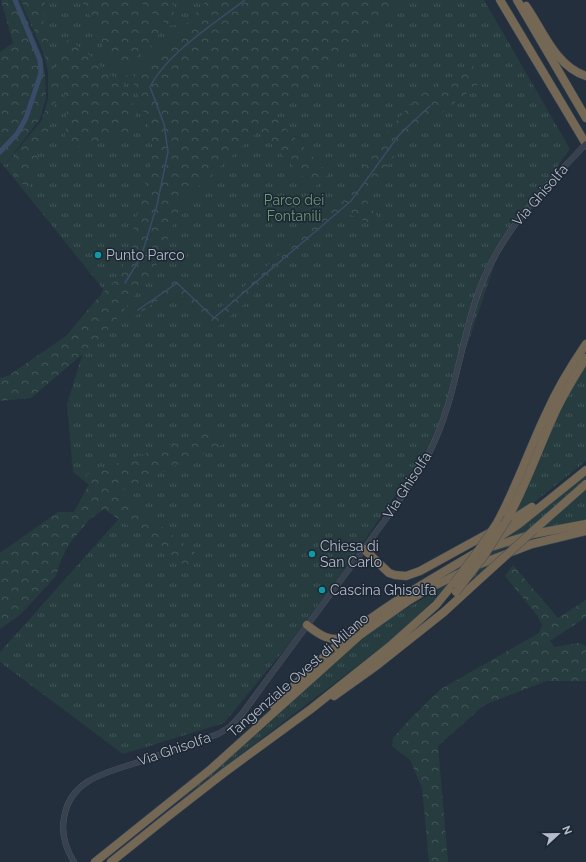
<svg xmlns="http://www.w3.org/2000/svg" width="586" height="862" font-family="Raleway,sans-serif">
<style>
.grass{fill:url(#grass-tufts)}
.forest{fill:url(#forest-crowns)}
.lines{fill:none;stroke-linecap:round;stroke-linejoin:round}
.stream{stroke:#394c67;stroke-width:1.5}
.canal{stroke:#394c67;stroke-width:5}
.minor-casing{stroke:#565f6c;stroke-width:6}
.highway-casing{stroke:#434c59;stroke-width:9}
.minor{stroke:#38414e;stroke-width:5.5}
.highway{stroke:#746855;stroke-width:8}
.minor-bridge-casing{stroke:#565f6c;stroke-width:6;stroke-linecap:butt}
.highway-bridge-casing{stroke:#434c59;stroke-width:9;stroke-linecap:butt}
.minor-bridge{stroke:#38414e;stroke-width:5.5}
.highway-bridge{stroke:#746855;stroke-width:8}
.culture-dot{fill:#0f9aa8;stroke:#1d2633;stroke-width:1.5}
.labels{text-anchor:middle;stroke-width:3;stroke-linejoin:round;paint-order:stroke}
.street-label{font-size:14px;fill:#b4bcc9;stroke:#1d2633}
.park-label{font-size:14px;fill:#6b9a76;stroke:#1d2633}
.poi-label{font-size:14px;fill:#b4bcc9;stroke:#1d2633;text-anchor:start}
</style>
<defs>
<pattern id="grass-tufts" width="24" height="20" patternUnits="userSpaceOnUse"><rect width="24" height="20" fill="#263c3f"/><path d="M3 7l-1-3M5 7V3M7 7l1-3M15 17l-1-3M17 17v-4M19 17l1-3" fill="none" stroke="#435659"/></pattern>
<pattern id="forest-crowns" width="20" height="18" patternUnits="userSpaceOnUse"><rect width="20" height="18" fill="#263c3f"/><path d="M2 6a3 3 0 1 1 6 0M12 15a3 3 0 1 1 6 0" fill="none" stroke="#435659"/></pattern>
</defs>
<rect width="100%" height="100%" fill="#242f3e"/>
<g class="grass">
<polygon points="20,0 484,0 570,149 501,245 437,435 354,556 293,639 224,723 123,754 0,662 0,652 124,513 73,472 67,404 103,289 4,166 42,120 48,99 48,72 43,52"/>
<polygon points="586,362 586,461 527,508 511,518 557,412"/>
<polygon points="586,473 586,481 524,534 506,539 505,537"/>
<polygon points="586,487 586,521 537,531"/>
<polygon points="563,530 509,547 435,580 492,549"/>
<polygon points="492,563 464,587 478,569"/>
<polygon points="447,585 424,611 390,641 178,802 271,722 339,659 362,639 397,614"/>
</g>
<g class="forest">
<polygon points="1,0 19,0 41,53 45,72 46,98 40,119 4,166 0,162 0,52 13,43"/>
<path d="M21,0h24l-2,26 12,38 4,20 -6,33 -6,17 -12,19 4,7 -4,9 -6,7 2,10 -4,3c-6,-8 -18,-17 -16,-28l31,-40 7,-21v-28l-5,-20z"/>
<path d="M82,0h53l15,15 10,7 -2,13 2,6c-20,12 -25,12 -32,36l-25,-28 -4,-21 -14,-19z"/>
<polygon points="139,0 168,0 174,6 174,18 177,22 177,25 171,26 155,16"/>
<polygon points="207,0 403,0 384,18 270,112 329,174 314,188 259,131 182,202 159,261 128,305 98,341 31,398 0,401 0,378 8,376 66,336 96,300 118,278 126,259 140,203 152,161 152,136 134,84 134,77 138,71 184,27"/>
<polygon points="69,39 93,58 103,70 121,82 130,96 136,115 131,123 129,131 104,142 71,148 65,136 67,106 56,58 59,48"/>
<polygon points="473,65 481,82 406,141 394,156 366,198 366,200 379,219 371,224 348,214 212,332 176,288 130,320 126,316 181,275 218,310 349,192 369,153 417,97"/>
<polygon points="213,430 224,444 118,492 198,555 186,566 104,509 90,519 69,544 61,560 56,576 20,615 0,629 0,553 58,512 74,512 89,484 86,474"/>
<polygon points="513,565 558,618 586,600 586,617 550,641 554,647 578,643 586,646 586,681 547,681 484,705 438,746 448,862 429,862 422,788 410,760 392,746 393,738 410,719 441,689 539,633 542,625 537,615 505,576"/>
</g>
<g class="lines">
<g class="stream">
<path d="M125,283l16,-26 16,-52 11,-53 -4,-28 -14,-37c17,-34 65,-64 95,-87"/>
<polyline points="138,310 177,283 214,318 351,201 399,135 430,106"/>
</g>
<polyline class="canal" points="0,152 17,134 26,118 41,73 40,60 15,0"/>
<g class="minor-casing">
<path id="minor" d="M74,862c-8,-13 -13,-28 -10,-44 6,-40 45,-46 78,-57 25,-9 50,-18 76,-27l12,-7 12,-13c40,-55 81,-110 122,-165 22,-31 47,-62 65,-96 25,-48 30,-103 47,-154 17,-52 49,-90 86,-130"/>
</g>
<g class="highway-casing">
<g id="highway">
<polyline points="500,0 586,144"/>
<polyline points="517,0 586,118"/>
<path d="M526,6c17,24 29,60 60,70"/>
<path d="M508,518c18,-33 30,-68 45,-101 9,-21 21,-40 33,-59"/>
<path d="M497,523c19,-35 32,-73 49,-109 11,-25 25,-48 40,-70"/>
<polyline points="502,526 532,507"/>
<polyline points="534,530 586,484"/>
<polyline points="493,541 519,524 586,470"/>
<polyline points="488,548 533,534 586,524"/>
<polyline points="364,549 389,573 395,575 406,576 420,571 491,532"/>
<polyline points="475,566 532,544 586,531"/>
<path d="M307,625c11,9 25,19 38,11"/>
<polyline points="334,696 376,666 444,612 469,589"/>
<path d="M274,706c26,-27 54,-55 85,-79 37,-28 78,-51 118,-75"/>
<polyline points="95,862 211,769 360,635 408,601 426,590 464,571"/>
<polyline points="111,862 166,818 225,772 311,709 389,647 436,605 454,583"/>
</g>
</g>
<use href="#minor" class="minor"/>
<use href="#highway" class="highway"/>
<g class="minor-bridge-casing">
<polyline id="minor-bridge" points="562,169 586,144"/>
</g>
<g class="highway-bridge-casing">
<g id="highway-bridge">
<polyline points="454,583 478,551 497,523"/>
<polyline points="469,589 534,530"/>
<polyline points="456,592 484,556 508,518"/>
</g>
</g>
<use href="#minor-bridge" class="minor-bridge"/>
<use href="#highway-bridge" class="highway-bridge"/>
</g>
<g class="culture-dot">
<circle cx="98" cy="255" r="4"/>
<circle cx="312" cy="554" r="4"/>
<circle cx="322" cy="590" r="4"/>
</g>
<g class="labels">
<g class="street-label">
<text transform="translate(540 195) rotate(-49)" y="5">Via Ghisolfa</text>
<text transform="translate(407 485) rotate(-57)" y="5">Via Ghisolfa</text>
<text transform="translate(298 675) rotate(-41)" y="5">Tangenziale Ovest di Milano</text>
<text transform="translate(174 749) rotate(-19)" y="5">Via Ghisolfa</text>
</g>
<g class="park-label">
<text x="294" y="205">Parco dei<tspan x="294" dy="16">Fontanili</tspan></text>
</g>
<g class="poi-label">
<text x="106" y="260">Punto Parco</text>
<text x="320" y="551">Chiesa di<tspan x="320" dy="16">San Carlo</tspan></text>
<text x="330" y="595">Cascina Ghisolfa</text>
</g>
</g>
<g transform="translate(558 834) rotate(68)" stroke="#1d2633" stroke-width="3" paint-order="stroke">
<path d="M0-3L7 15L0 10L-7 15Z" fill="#b4bcc9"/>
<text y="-6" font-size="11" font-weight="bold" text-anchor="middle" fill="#b4bcc9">N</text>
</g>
</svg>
